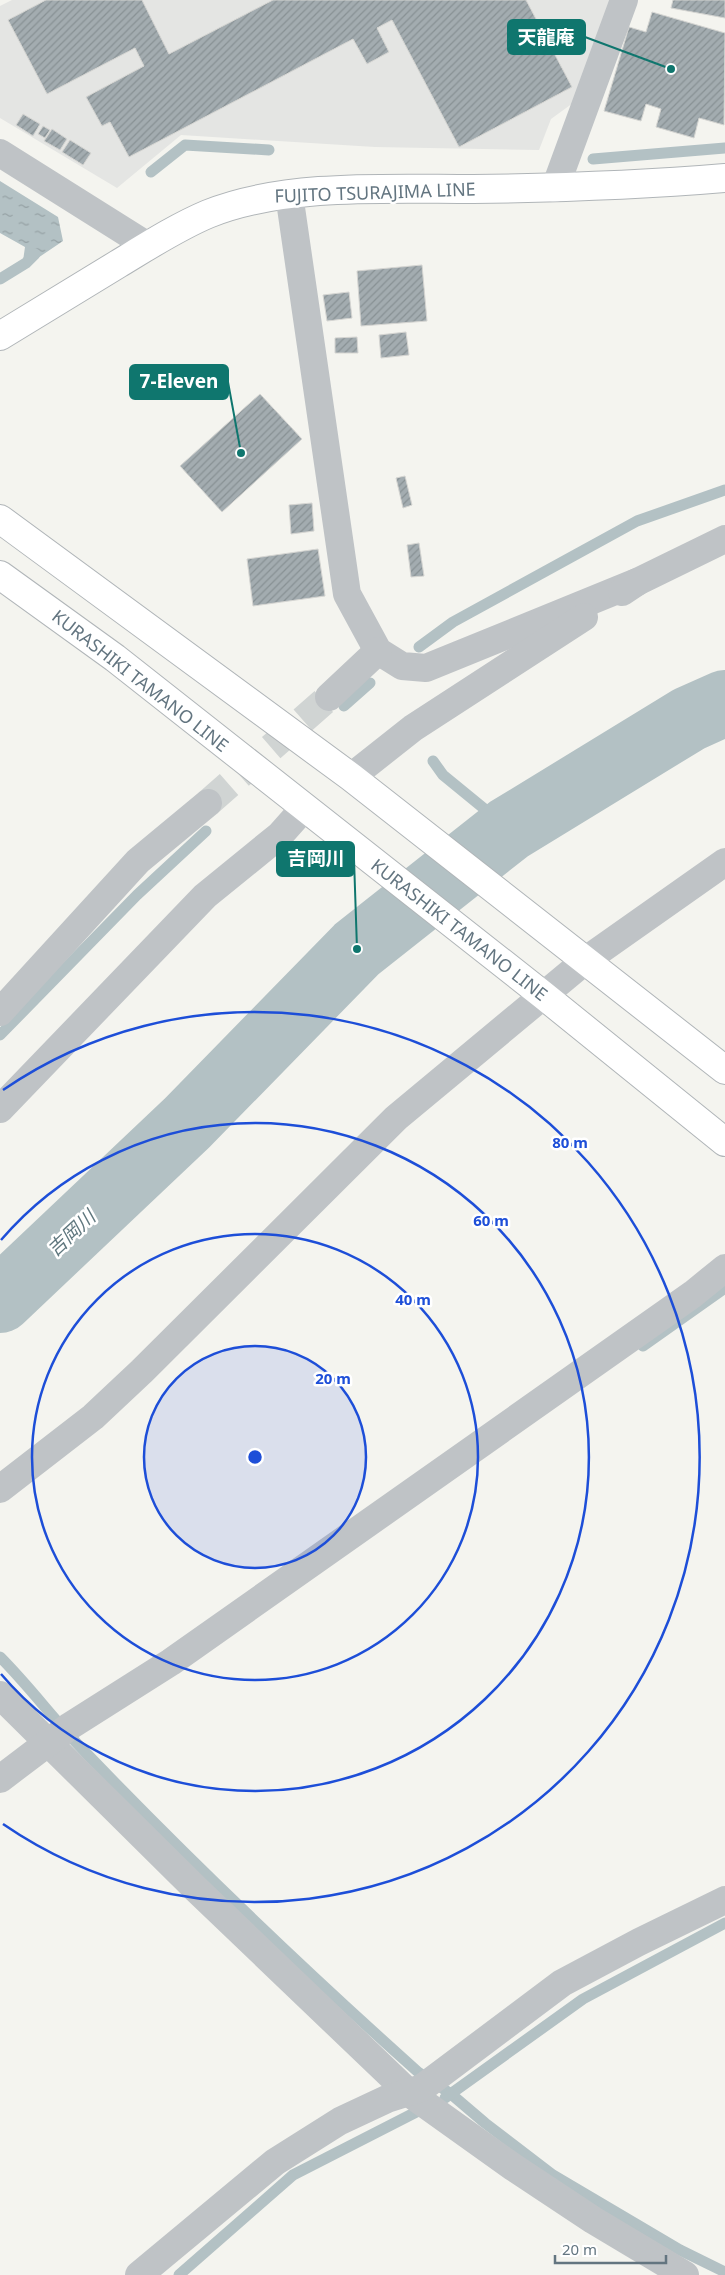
<svg xmlns="http://www.w3.org/2000/svg" width="725" height="2275" font-family="'Noto Sans','Noto Sans JP',sans-serif">
<style>
.built{fill:#e4e5e3;fill-rule:evenodd}
.water{fill:url(#water-ripples)}
.lines{fill:none;stroke-linecap:round;stroke-linejoin:round}
.stream{stroke:#b3c1c4;stroke-width:11}
.river{stroke:#b3c1c4;stroke-width:66}
.building{fill:url(#building-hatch);stroke:#d5d5d2}
.minor-tunnel{stroke:#d0d4d3;stroke-width:28;stroke-dasharray:28 14;stroke-linecap:butt}
.major-casing{stroke:#b0b5b8;stroke-width:30}
.minor{stroke:#bfc3c6;stroke-width:28}
.major{stroke:#fff;stroke-width:28}
.ring{fill:none;stroke:#1d4ed8;stroke-width:2.5}
.labels{text-anchor:middle;stroke-width:5;stroke-linejoin:round;paint-order:stroke}
.street-label{font-size:18px;fill:#637580;stroke:#fff}
.water-label{font-size:19px;font-style:italic;fill:#5f777e;stroke:#fff}
.centre{fill:#1d4ed8;stroke:#fff;stroke-width:2.5}
.ring-label{font-size:15px;text-anchor:middle;font-weight:bold;fill:#1d4ed8;stroke:#fff;stroke-width:5;stroke-linejoin:round;paint-order:stroke}
.leader{fill:none;stroke:#0f766e;stroke-width:2}
.callout-dot{fill:#0f766e;stroke:#fff;stroke-width:2}
.callout{fill:#0f766e;stroke:#0f766e;stroke-width:2}
.callout-label{font-size:19px;text-anchor:middle;font-weight:bold;fill:#fff}
</style>
<defs>
<pattern id="water-ripples" width="26" height="14" patternUnits="userSpaceOnUse" patternTransform="scale(1.25)"><rect width="26" height="14" fill="#b3c1c4"/><path d="M2 4q2-2 4 0t4 0M15 11q2-2 4 0t4 0" fill="none" stroke="#95a1a4"/></pattern>
<pattern id="building-hatch" width="6" height="6" patternUnits="userSpaceOnUse" patternTransform="scale(1.25)"><rect width="6" height="6" fill="#a3acb0"/><path d="M-1 1l2-2M0 6l6-6M5 7l2-2" fill="none" stroke="#889194"/></pattern>
</defs>
<rect width="100%" height="100%" fill="#f4f4ef"/>
<g class="built">
<path d="M12,0h34l-38,20 39,74 88,-46 9,18 -58,31 16,29 8,-4 19,35 224,-118 14,25 22,-12 -12,-24 15,-8 67,127 113,-60 -46,-87h86l-39,103 -22,16 -12,31 -164,-3 -194,-12 -64,53 -117,-70v-112zM23,114l17,10 -7,11 -17,-10zM52,130l15,9 -7,11 -15,-9zM70,140l21,13 -8,12 -21,-13z"/>
<polygon points="142,0 273,0 169,54"/>
</g>
<polygon class="water" points="0,181 58,217 63,241 26,266 23,261 25,247 0,233"/>
<g class="lines">
<g class="stream">
<polyline points="593,159 725,148"/>
<polyline points="151,172 185,145 269,150"/>
<polyline points="0,279 26,263 35,254"/>
<polyline points="419,647 453,622 637,521 725,490"/>
<polyline points="344,706 370,683"/>
<polyline points="433,761 443,775 509,829"/>
<polyline points="0,1035 137,895 206,831"/>
<polyline points="643,1346 725,1288"/>
<path d="M0,1657c31,31 57,67 88,98 106,110 216,215 330,317l33,22 34,29 68,52 127,75 45,22"/>
<polyline points="445,2098 583,1999 725,1923"/>
<polyline points="179,2275 293,2175 426,2107"/>
</g>
<polyline class="river" points="0,1300 187,1123 357,949 509,829 689,719 725,703"/>
</g>
<g class="building">
<polygon points="46,0 142,0 169,54 273,0 526,0 572,87 459,147 392,20 377,28 389,52 367,64 353,39 129,157 110,122 102,126 86,97 144,66 135,48 47,94 8,20"/>
<polygon points="673,0 725,0 725,18 671,8"/>
<polygon points="652,12 725,33 724,125 699,118 694,138 656,127 661,109 646,104 641,121 604,111 629,27 646,32"/>
<polygon points="23,114 40,124 33,136 16,125"/>
<polygon points="43,126 50,130 45,138 38,134"/>
<polygon points="52,129 67,139 60,150 44,141"/>
<polygon points="70,140 91,153 83,165 62,152"/>
<polygon points="422,265 427,321 361,326 357,271"/>
<polygon points="349,292 352,318 327,321 323,295"/>
<polygon points="406,332 409,355 381,358 379,335"/>
<polygon points="357,337 358,353 335,353 335,338"/>
<polygon points="260,394 302,439 222,512 180,466"/>
<polygon points="405,476 412,505 403,508 396,478"/>
<polygon points="312,503 314,531 291,534 289,505"/>
<polygon points="419,543 424,576 411,577 407,545"/>
<polygon points="318,549 325,596 253,606 247,559"/>
</g>
<g class="lines">
<polyline class="minor-tunnel" points="208,803 329,697"/>
<g class="major-casing">
<g id="major">
<path d="M0,336c39,-24 78,-48 118,-72 28,-17 59,-37 90,-50 76,-31 182,-25 265,-25 84,-1 168,-4 252,-11"/>
<polyline points="0,519 351,777 725,1070"/>
<polyline points="0,575 115,658 543,995 725,1142"/>
</g>
</g>
<g class="minor">
<polyline points="0,153 148,246"/>
<polyline points="555,188 624,0"/>
<polyline points="289,194 347,594 378,651 402,666 426,668 637,582"/>
<polyline points="622,592 637,582 725,539"/>
<polyline points="329,697 378,651"/>
<polyline points="351,777 413,728 584,617"/>
<polyline points="0,1012 138,861 208,803"/>
<polyline points="0,1109 205,896 280,835 304,808"/>
<polyline points="0,1489 93,1417 142,1371 396,1118 586,960 725,862"/>
<polyline points="0,1695 196,1889 408,2092 513,2167 593,2220 685,2275"/>
<polyline points="0,1779 70,1726 171,1662 693,1294 725,1268"/>
<polyline points="139,2275 275,2162 340,2121 387,2099 422,2088 562,1983 639,1942 725,1900"/>
</g>
<use href="#major" class="major"/>
</g>
<circle cx="255" cy="1457" r="111" fill="#1d4ed8" fill-opacity=".12"/>
<g class="ring">
<circle cx="255" cy="1457" r="111"/>
<circle cx="255" cy="1457" r="223"/>
<path d="M1 1240A334 334 0 1 1 1 1674"/>
<path d="M3 1090A445 445 0 1 1 3 1824"/>
</g>
<g class="labels">
<g class="street-label">
<text transform="translate(375 193) rotate(-2)" y="6">FUJITO TSURAJIMA LINE</text>
<text transform="translate(140 681) rotate(38)" y="6">KURASHIKI TAMANO LINE</text>
<text transform="translate(459 930) rotate(38)" y="6">KURASHIKI TAMANO LINE</text>
</g>
<g class="water-label">
<text transform="translate(71 1233) rotate(-43)" y="7">吉岡川</text>
</g>
</g>
<circle cx="255" cy="1457" r="8" class="centre"/>
<g class="ring-label">
<text x="570" y="1148">80 m</text>
<text x="491" y="1226">60 m</text>
<text x="413" y="1305">40 m</text>
<text x="333" y="1384">20 m</text>
</g>
<path class="leader" d="M671 69L585 37M241 453L228 382M357 949L354 859"/>
<g class="callout-dot">
<circle cx="671" cy="69" r="5"/>
<circle cx="241" cy="453" r="5"/>
<circle cx="357" cy="949" r="5"/>
</g>
<g class="callout">
<rect x="508" y="20" width="77" height="34" rx="5"/>
<rect x="130" y="365" width="98" height="34" rx="5"/>
<rect x="277" y="842" width="77" height="34" rx="5"/>
</g>
<g class="callout-label">
<text x="546" y="44">天龍庵</text>
<text x="179" y="388">7-Eleven</text>
<text x="316" y="865">吉岡川</text>
</g>
<path d="M555 2255v8h111v-8" fill="none" stroke="#637580" stroke-width="2.5"/>
<text x="562" y="2255" font-size="15" fill="#637580" stroke="#ffffff" stroke-width="4" paint-order="stroke">20 m</text>
</svg>
